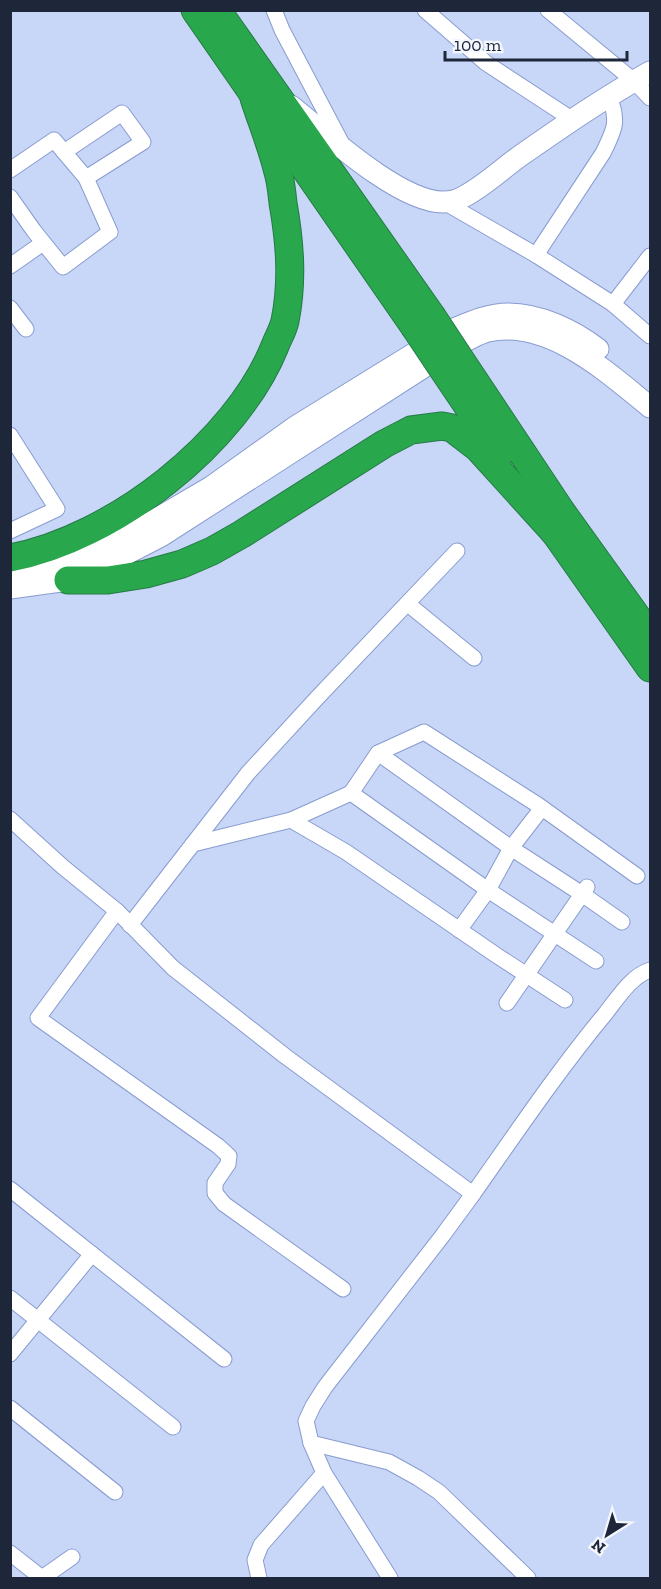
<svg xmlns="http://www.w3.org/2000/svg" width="661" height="1589" font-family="'Zilla Slab',serif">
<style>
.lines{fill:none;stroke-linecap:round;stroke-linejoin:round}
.street-casing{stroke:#889cd0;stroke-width:17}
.secondary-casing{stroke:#889cd0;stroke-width:23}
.highway-casing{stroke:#257a46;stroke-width:29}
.street{stroke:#fff;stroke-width:15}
.secondary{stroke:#fff;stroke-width:21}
.highway{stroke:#29a74d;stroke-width:27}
.highway-bridge-casing{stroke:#257a46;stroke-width:29;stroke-linecap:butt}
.highway-bridge{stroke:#29a74d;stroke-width:27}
</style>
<rect width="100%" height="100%" fill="#c8d6f7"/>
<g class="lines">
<g class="street-casing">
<g id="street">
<polyline points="274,10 282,30 342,144"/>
<polyline points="425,10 486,63 573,120"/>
<polyline points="548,10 634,81 650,98"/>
<polyline points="64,152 122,113 143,142 86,178"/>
<polyline points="10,170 54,140 86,178 110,232 63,267 34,231 10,197"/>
<polyline points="444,202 536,255 613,304 650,336"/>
<path d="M536,255l67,-102c12,-24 16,-32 6,-57"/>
<polyline points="10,266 43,243"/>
<polyline points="613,304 650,256"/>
<polyline points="10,308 26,329"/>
<polyline points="10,435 57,509 10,531"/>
<polyline points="408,604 474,658"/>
<polyline points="378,753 424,732 538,805 637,876"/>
<polyline points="351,793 378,753 511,848 582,894 622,922"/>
<polyline points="10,819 63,867 117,911 173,968 285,1056 473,1194 443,1235 325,1387 313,1406 306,1421 311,1443 324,1473 390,1578"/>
<polyline points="291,820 351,793 488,890 596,961"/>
<polyline points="193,844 291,820 346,852 496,955 565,1000"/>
<polyline points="117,911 38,1018 218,1146 229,1156 228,1164 215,1183 215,1193 224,1204 343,1289"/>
<polyline points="130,925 248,773 317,698 457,551"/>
<polyline points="459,930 488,890 511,848 542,808"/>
<polyline points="507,1003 587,887"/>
<polyline points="10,1189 224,1359"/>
<path d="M473,1194c43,-61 84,-122 132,-180 12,-15 26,-38 45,-44"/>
<polyline points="10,1298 173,1427"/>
<polyline points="10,1354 92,1254"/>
<polyline points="10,1408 115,1492"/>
<polyline points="311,1443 389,1462 418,1478 439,1492 528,1578"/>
<polyline points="10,1553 42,1578 72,1557"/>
<polyline points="259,1578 255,1560 261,1545 324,1473"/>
</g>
</g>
<g class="secondary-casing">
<g id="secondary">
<path d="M291,106c35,28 108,96 152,96 7,0 16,-2 22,-6 20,-11 37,-27 55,-40 43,-30 85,-59 130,-84"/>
<path d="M10,572l59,-13 62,-25 80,-47 84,-60 159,-98c17,-7 35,-15 54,-15 32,0 65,16 90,35"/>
<path d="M10,588l58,-8 33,-13 60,-31 286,-184c13,-8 27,-17 41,-21 61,-13 120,42 162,76"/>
</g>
</g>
<g class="highway-casing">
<g id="highway">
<polyline points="195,10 414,326"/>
<polyline points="217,10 431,315"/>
<polyline points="460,359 561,511 650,635"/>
<polyline points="442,368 500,454"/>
<polyline points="546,520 650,668"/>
<path d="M10,558c103,-19 226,-115 265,-212 3,-8 8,-16 10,-25 8,-40 5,-78 -2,-118 -1,-10 -2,-21 -5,-31 -6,-25 -16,-49 -24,-74"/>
<polyline points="68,580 108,580 146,574 182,564 212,551 242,534 384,444 411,430 442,426 452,428 478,448 556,534"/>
</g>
</g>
<use href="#street" class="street"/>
<use href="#secondary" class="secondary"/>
<use href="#highway" class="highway"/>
<g class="highway-bridge-casing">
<g id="highway-bridge">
<polyline points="431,315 460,359"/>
<polyline points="414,326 442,368"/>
</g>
</g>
<use href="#highway-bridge" class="highway-bridge"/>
</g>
<rect width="661" height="1589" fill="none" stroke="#1e263a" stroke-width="24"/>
<g transform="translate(607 1535) rotate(217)" stroke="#f4f7fd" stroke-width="4.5" paint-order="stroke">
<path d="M0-4.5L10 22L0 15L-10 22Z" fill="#1e263a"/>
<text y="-9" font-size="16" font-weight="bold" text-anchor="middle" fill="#1e263a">N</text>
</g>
<path d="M445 51v9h182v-9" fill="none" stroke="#1e263a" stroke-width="3"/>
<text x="454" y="51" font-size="18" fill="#1e263a" stroke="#f4f7fd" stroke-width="4.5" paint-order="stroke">100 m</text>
</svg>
